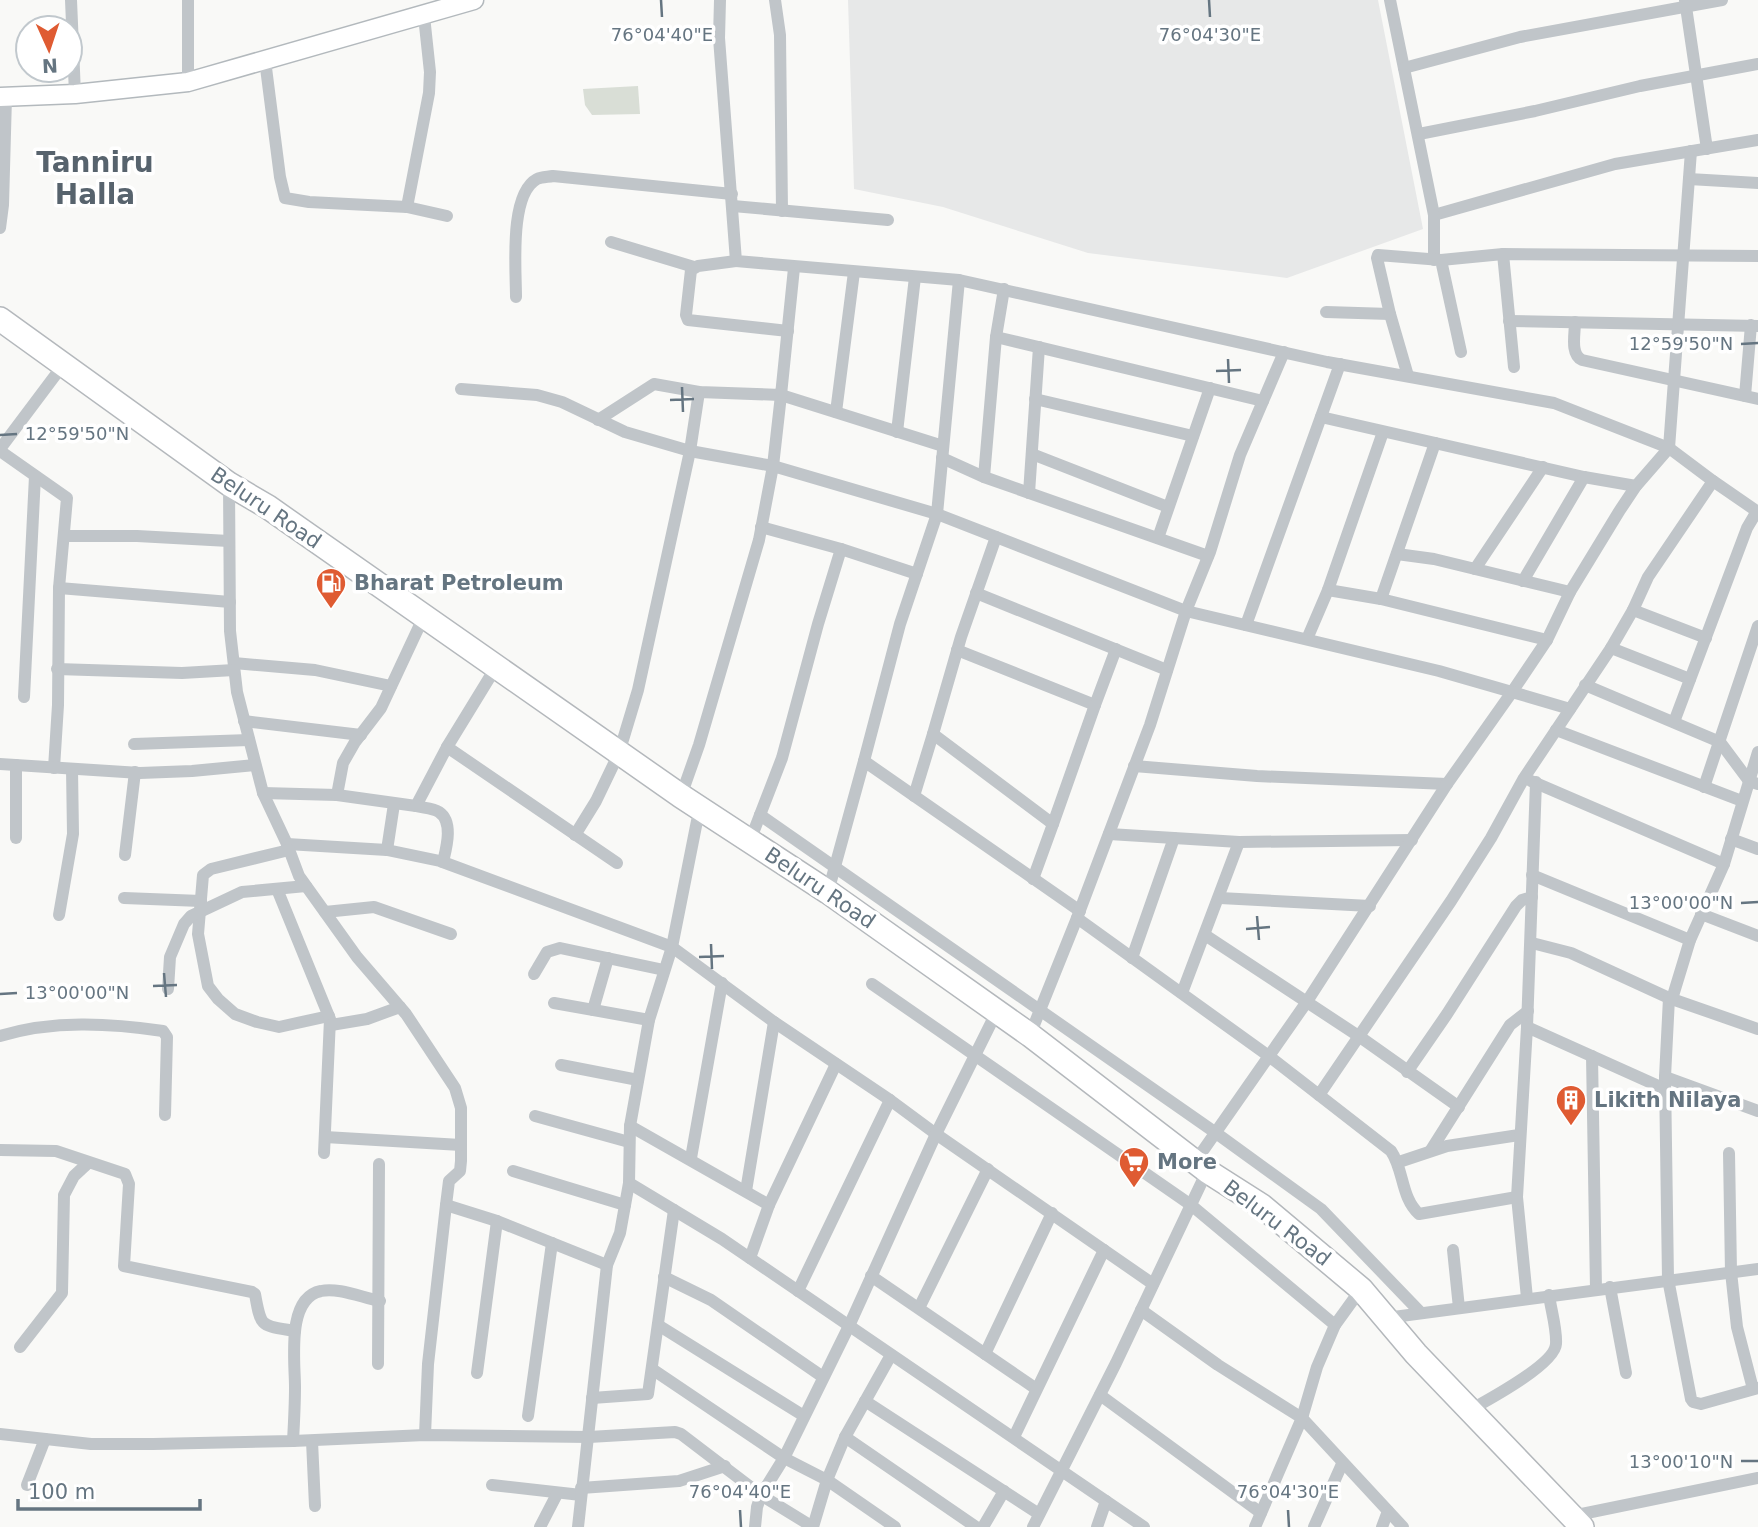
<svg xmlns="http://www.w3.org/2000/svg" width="1758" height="1527" font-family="'DejaVu Sans',sans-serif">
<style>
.built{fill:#e7e8e8}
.green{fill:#d9ded6}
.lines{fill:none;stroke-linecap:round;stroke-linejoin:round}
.secondary-casing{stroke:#b3b9bd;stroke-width:21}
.highway-casing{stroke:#b4b8bc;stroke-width:26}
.street{stroke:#c0c5c9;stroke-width:12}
.secondary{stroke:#fff;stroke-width:18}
.highway{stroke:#fff;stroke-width:23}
.ticks{fill:none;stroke:#657581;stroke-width:2.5}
.labels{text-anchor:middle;stroke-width:7;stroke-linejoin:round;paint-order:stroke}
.street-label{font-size:21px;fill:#657581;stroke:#fff}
.poi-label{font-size:21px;font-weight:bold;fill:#657581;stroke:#fff;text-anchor:start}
.district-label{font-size:28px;font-weight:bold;fill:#57636d;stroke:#fff}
.ticks-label{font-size:18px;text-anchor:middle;fill:#657581;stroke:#fff;stroke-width:7;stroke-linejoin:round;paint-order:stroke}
</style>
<rect width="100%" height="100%" fill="#f9f9f7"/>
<polygon class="built" points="848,0 1378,0 1423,229 1287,278 1088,253 943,207 854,189"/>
<polygon class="green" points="638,86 640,114 592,115 585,105 583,89"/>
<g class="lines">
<g class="secondary-casing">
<polyline id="secondary" points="0,97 75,94 188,82 474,0"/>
</g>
<g class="highway-casing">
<polyline id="highway" points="0,319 229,484 268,507 681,796 828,892 1030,1035 1207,1171 1262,1206 1361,1289 1416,1354 1582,1527"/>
</g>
<g class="street">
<polyline points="71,0 75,94"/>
<polyline points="188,0 188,82"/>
<polyline points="720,0 719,38 736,261 959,280 1327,362 1554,403 1669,448 1713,481 1648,577 1633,610 1611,648 1524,778 1491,838 1451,901 1319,1095 1270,1057 1077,918"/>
<polyline points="775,0 780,35 782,211"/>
<polyline points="1390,0 1434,215 1615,164 1758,140"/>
<polyline points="1685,0 1707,149"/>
<polyline points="265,60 280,177 285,198 309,202 407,207 447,216"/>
<polyline points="1404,68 1520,37 1722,0"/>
<polyline points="1419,134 1535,111 1640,86 1758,64"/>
<polyline points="1689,179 1758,183"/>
<polyline points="733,206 888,220"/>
<polyline points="407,207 429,93 430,72 424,16"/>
<polyline points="1434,215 1434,260"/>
<polyline points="0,228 3,205 6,97"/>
<polyline points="611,242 694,267"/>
<polyline points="1503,254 1514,367"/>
<polyline points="1441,260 1503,254 1758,256"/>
<polyline points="736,261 698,266 691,270 686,315 688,320 788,331"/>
<path d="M516,297c0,-28 -7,-103 21,-118 4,-2 11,-2 16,-3l179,18"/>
<polyline points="1326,312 1390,314"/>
<polyline points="1509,321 1758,326"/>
<path d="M1575,322c0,12 -5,32 7,38l176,39"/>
<polyline points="996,337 1263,401"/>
<polyline points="1408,376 1390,314 1377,258 1378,255 1441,260 1461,352"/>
<polyline points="461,389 537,395 562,402 625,432 690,451 773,466 781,395 943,446"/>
<polyline points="1745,396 1751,325"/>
<polyline points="1035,399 1193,436"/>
<polyline points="836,412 854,272"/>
<polyline points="1321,417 1584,477 1636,486"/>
<polyline points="598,420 654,384 699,392 781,395 794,268"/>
<polyline points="897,432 915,277"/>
<polyline points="0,449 63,365"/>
<polyline points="0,451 67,498 59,588 58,705 54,768"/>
<polyline points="1032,454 1168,507"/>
<polyline points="942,458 984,477 1208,556"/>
<polyline points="984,477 996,337 1004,289"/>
<polyline points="1713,481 1758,512"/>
<polyline points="229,484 230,631 237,692 263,793 287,844 299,876 357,957 406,1014 455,1088 461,1108 461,1161 460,1171 449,1181 446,1205 428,1364 425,1435"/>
<polyline points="1029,493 1039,347"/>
<polyline points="761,527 841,549 917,574"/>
<polyline points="64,536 137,536 229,541"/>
<polyline points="996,537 961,637 933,734 1053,824 1033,879"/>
<polyline points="1158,538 1210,388"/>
<polyline points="1397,554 1434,559 1570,592"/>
<polyline points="1475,569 1543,467"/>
<polyline points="1523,581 1584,477"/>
<polyline points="59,588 230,602"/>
<polyline points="1328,590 1381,599 1547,640"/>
<polyline points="976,593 1167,670"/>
<polyline points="1381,599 1435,443"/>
<polyline points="1633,610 1706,638"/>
<polyline points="1246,625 1340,364"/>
<polyline points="1307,639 1328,590 1383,432"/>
<polyline points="1611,648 1690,679"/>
<polyline points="957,650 1095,705 1116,649"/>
<polyline points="234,663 315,670 391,686"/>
<polyline points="57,669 182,673 234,670"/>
<polyline points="1585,685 1720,742 1749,781 1758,784"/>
<polyline points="24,697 35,476"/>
<polyline points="244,721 361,735"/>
<polyline points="1674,722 1747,528 1757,511"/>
<polyline points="1556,730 1742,801"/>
<polyline points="134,744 249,740"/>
<polyline points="447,747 617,863"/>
<polyline points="864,761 900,624 937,514 959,280"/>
<polyline points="0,764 140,773 192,771 255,765"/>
<polyline points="1134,766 1257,776 1447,784"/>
<polyline points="1531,781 1724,864"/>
<polyline points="1704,787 1758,626"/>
<polyline points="263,793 337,795 416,806 447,747 496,667"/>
<polyline points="337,795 343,763 355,742 381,708 424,616"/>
<polyline points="681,796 699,745 759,540 773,466 937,514 1186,611 1439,671 1512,692 1547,640 1570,592 1620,510 1636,486 1669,448 1691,151"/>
<polyline points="914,796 933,734"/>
<path d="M416,806c7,2 17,2 23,6 15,10 7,37 4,50"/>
<polyline points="760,815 1216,1133 1321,1209 1421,1313"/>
<polyline points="1053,824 1095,705"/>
<polyline points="1109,834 1239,842 1412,840"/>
<polyline points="575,835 596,801 619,753 638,690 690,451 699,392"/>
<polyline points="16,838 16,765"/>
<polyline points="1731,839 1758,849"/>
<polyline points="750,841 782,758 818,624 841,549"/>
<polyline points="287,844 387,850 440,861 672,947 774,1022 890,1100 936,1134 1153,1284"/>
<polyline points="289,850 211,869 203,875 198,934 208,986 218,999 235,1014 257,1022 279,1027 329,1016"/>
<polyline points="387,850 394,804"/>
<polyline points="125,855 135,772"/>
<polyline points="1532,875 1690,940"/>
<polyline points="277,889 330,1019 324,1153"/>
<polyline points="828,892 864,761 1080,911"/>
<polyline points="124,898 201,901"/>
<polyline points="1220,898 1370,906"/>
<polyline points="325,912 374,907 451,934"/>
<polyline points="1701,914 1758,936"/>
<polyline points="59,915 73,834 72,769"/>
<polyline points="1205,935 1360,1037 1459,1107"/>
<polyline points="1532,943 1571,953 1669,998 1758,1029"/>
<polyline points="1132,958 1174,838"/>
<polyline points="534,974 547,952 560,948 664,970"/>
<polyline points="872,984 1191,1205 1335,1325"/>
<polyline points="168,989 170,957 184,924 191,916 242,892 306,886"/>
<polyline points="1182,993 1239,842"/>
<polyline points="1669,998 1665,1077 1668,1279 1691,1399 1693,1402 1701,1404 1758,1388"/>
<polyline points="1672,999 1690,940 1724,864 1758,752"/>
<polyline points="554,1003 649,1020"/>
<polyline points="593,1010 608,958"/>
<polyline points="331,1025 367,1019 400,1007"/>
<polyline points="1527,1027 1536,782"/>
<polyline points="1030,1035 1077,918 1150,725 1186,611 1210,552 1240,455 1284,352"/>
<path d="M0,1036c53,-16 109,-13 163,-5l4,6 -2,78"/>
<polyline points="1592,1056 1596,1289"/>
<polyline points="561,1065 638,1080"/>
<polyline points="1407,1072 1447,1014 1516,906 1522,900 1532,897"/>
<polyline points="1665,1077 1758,1111"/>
<path d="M1319,1095l72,56c13,19 10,47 28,63l98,-17"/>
<polyline points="535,1116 629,1142"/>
<polyline points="630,1126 769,1205 836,1064"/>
<polyline points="325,1137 461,1145"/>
<path d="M0,1150l56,1 69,23 4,10 -5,82 128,26 3,2c6,34 5,31 40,37"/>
<polyline points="1431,1150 1510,1025 1528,1011"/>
<polyline points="1729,1153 1731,1272 1737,1327 1753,1389"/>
<polyline points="691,1158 722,983"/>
<polyline points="1195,1162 1306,1003 1447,784 1512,692 1570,709"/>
<polyline points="1399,1162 1447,1146 1519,1135"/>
<polyline points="513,1171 625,1205"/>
<polyline points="629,1183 722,1239 1144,1527"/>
<polyline points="746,1191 774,1022"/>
<polyline points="446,1205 497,1221 607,1265"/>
<polyline points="1453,1250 1459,1308"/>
<polyline points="750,1258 769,1205"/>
<polyline points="871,1276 1035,1388"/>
<polyline points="664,1277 711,1300 823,1377"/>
<polyline points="1610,1287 1626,1373"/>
<polyline points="798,1291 890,1100"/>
<polyline points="1527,1298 1517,1197 1527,1027 1665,1089"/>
<polyline points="919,1308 988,1169"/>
<polyline points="1141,1310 1218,1365 1302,1418 1403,1527"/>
<polyline points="1386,1318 1758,1269"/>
<polyline points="658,1325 804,1416"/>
<polyline points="20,1347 62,1293 64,1195 74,1176 88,1163"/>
<polyline points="985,1354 1052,1213"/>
<polyline points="378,1364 379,1164"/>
<polyline points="652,1369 784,1458 827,1480 895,1527"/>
<polyline points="477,1373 497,1221"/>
<polyline points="1100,1395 1261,1513"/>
<polyline points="592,1398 648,1394 674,1210"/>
<polyline points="865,1401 1039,1514"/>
<path d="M1470,1410c18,-10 85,-46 86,-66 1,-15 -5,-34 -7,-49"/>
<polyline points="528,1416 552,1243"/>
<polyline points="0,1434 91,1444 153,1444 293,1441 425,1435 589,1437 675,1432 681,1434 761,1495 813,1527"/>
<polyline points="845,1437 976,1527"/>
<polyline points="1014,1437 1104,1250"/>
<path d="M293,1441c1,-18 2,-36 2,-54 0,-26 -9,-89 26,-96 17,-4 42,7 59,10"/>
<polyline points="312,1441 315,1506"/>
<polyline points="27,1485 45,1439"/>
<polyline points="492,1485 581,1495"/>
<polyline points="581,1488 679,1481 725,1466"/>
<polyline points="1572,1516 1758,1478"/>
<polyline points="540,1527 557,1494"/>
<polyline points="578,1527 607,1265 620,1233 629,1183 630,1126 649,1020 672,947 697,821 704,811"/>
<polyline points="755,1527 757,1507 761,1495 784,1458 849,1326 936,1134 997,1011"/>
<polyline points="813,1527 827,1480 845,1437 891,1355"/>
<polyline points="983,1527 1004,1491"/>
<polyline points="1033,1527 1116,1363 1207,1171"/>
<polyline points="1097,1527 1106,1501"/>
<polyline points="1255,1527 1302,1418 1317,1367 1335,1325 1361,1289"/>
<polyline points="1314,1527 1342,1464"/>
<polyline points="1382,1527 1388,1511"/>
</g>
<use href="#secondary" class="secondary"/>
<use href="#highway" class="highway"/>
</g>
<path class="ticks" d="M661,0l1,17M1209,0l1,17M1741,344l17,-1M1228,359l1,24M1216,371l25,-1M682,387l1,25M670,400l24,-1M0,435l17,-1M1741,903l17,-1M1257,916l2,24M1246,929l24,-2M711,944l1,25M699,957l25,-1M164,973l2,24M153,986l24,-1M0,994l17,-1M1741,1461h17M740,1510l1,17M1288,1510l1,17"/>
<defs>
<g id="fuel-pin" transform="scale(1.575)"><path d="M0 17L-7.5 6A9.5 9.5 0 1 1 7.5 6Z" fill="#df5b32" stroke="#fff"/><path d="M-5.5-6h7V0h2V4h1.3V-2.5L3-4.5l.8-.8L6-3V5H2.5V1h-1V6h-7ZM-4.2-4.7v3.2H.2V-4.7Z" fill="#fff"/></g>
<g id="building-pin" transform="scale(1.575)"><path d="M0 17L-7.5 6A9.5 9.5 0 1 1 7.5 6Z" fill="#df5b32" stroke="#fff"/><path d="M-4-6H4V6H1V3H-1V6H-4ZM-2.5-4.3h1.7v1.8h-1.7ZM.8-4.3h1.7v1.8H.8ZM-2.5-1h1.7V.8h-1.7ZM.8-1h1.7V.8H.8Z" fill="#fff"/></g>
<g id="supermarket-pin" transform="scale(1.575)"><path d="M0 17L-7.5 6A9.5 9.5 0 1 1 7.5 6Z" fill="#df5b32" stroke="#fff"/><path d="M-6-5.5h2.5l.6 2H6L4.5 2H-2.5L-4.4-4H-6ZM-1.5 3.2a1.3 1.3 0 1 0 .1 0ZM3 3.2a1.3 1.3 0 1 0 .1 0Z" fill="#fff"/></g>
</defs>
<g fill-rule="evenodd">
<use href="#fuel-pin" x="331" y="583"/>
<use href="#building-pin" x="1571" y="1100"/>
<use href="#supermarket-pin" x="1134" y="1162"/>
</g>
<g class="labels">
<g class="street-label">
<text transform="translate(266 508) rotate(34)" y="7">Beluru Road</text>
<text transform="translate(820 888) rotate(34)" y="7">Beluru Road</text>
<text transform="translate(1277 1223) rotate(37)" y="7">Beluru Road</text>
</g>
<g class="poi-label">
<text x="354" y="590">Bharat Petroleum</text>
<text x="1594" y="1107">Likith Nilaya</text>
<text x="1157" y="1169">More</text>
</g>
<g class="district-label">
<text x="95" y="172">Tanniru<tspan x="95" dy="32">Halla</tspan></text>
</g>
</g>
<g class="ticks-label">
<text x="662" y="41">76°04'40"E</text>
<text x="1210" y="41">76°04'30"E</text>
<text x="1681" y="350">12°59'50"N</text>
<text x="77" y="440">12°59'50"N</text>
<text x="1681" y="909">13°00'00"N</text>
<text x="77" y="999">13°00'00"N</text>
<text x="1681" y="1468">13°00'10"N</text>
<text x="740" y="1498">76°04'40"E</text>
<text x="1288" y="1498">76°04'30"E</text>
</g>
<g transform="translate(49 49) rotate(177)"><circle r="33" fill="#ffffff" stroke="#c1c8cd" stroke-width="2"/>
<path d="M0-5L12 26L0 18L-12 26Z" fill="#df5b32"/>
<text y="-10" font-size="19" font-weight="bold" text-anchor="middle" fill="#657581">N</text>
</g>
<path d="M18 1499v10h182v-10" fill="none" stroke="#657581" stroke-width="3.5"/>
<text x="28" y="1499" font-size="21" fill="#657581" stroke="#ffffff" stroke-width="5" paint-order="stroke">100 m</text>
</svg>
